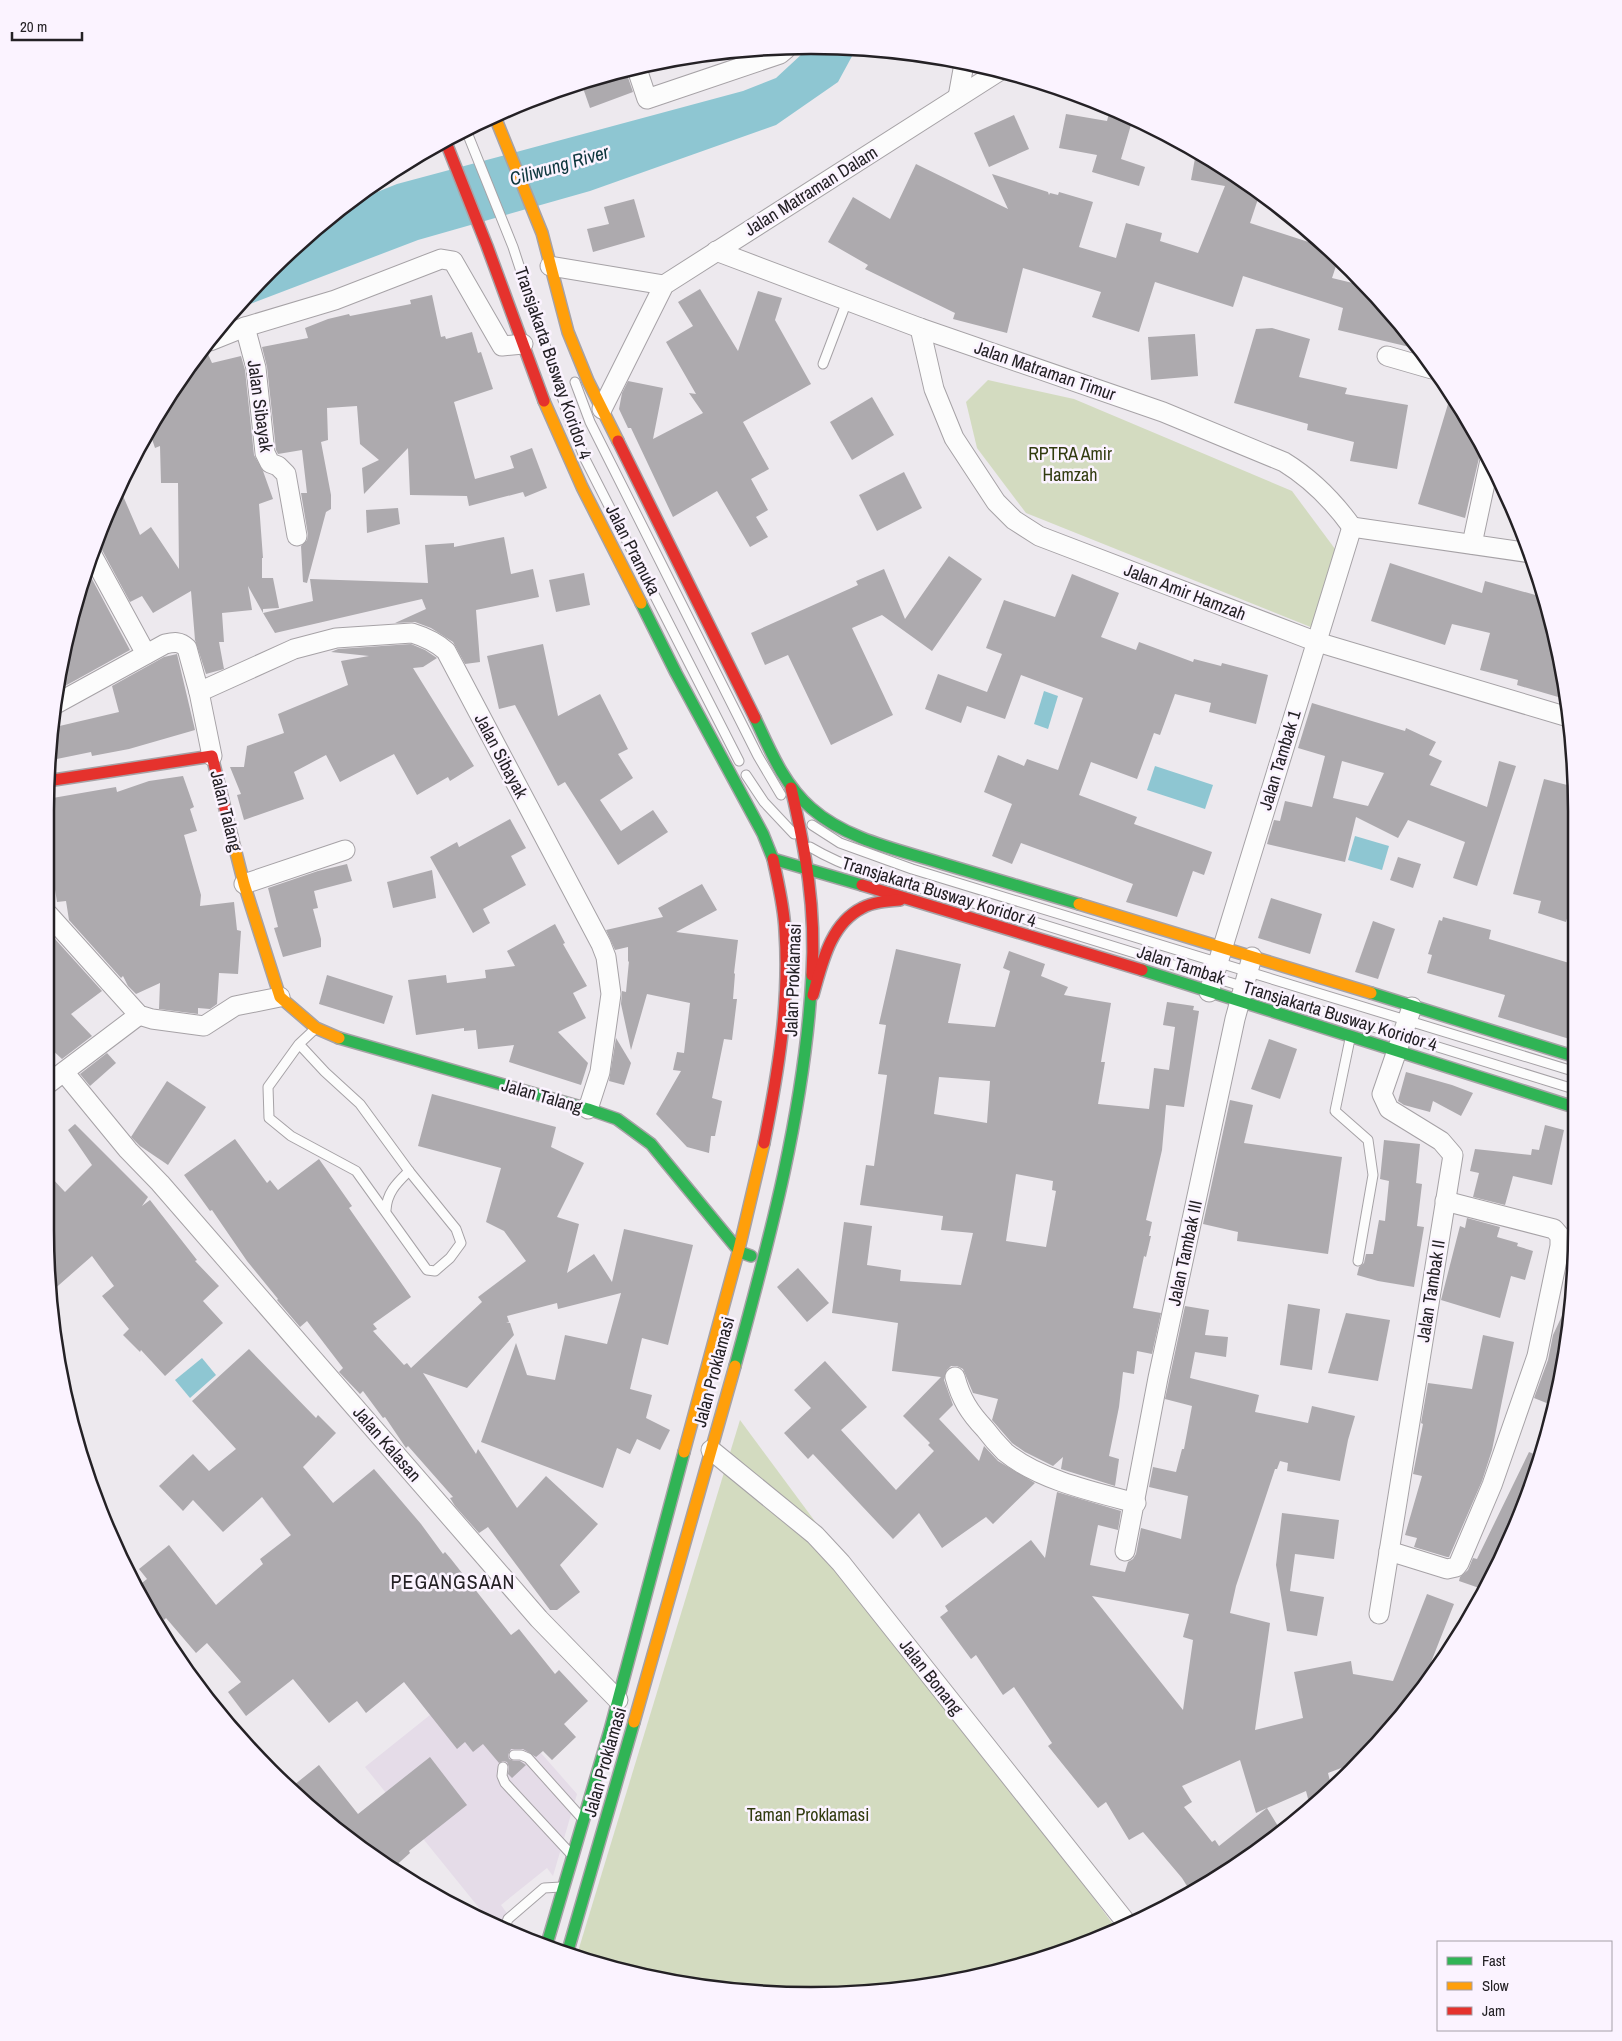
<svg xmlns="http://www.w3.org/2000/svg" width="1622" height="2041" font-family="'Archivo Narrow',sans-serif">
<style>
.built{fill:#e5dce8}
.green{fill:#d3dbc0}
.water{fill:#8ec6d2}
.building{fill:#adaaae;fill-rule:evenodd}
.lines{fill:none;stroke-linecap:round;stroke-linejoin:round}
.lane-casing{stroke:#a6a2a6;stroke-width:11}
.street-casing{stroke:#a6a2a6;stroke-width:21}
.fast-casing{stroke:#a6a2a6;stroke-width:14}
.slow-casing{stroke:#a6a2a6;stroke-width:14}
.jam-casing{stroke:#a6a2a6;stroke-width:14}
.lane{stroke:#fcfcfc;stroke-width:9}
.street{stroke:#fcfcfc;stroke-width:19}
.fast{stroke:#30b455;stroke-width:11}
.slow{stroke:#ff9f0a;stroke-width:11}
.jam{stroke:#e5322d;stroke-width:11}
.labels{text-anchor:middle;stroke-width:5;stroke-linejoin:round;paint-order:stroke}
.street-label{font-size:18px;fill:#242125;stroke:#fbf3ff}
.park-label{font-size:18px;fill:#313b0f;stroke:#fbf3ff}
.water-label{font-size:19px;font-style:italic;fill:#0c353c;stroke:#fbf3ff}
.quarter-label{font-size:20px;letter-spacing:1px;fill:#242125;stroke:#fbf3ff}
.rim{fill:none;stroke:#242125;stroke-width:2.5}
</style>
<rect width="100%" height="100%" fill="#ede9ee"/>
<polygon class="built" points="305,1469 512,1720 577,1794 553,1876 547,1868 501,1905 509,1916 496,1927 485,1921 481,1917 484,1914 365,1767 430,1715 264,1501"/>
<g class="green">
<polygon points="988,380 1074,399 1292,491 1341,557 1313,628 1026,513 977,448 966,402"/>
<polygon points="740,1420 1118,1931 1104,1938 1009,1970 911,1989 811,1996 711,1989 612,1970 576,1958"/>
</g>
<g class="water">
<polygon points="857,47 838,82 776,125 590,191 418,240 232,311 306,235 350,203 397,184 743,91 776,78 803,53 804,49"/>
<polygon points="1044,691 1058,696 1048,729 1034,724"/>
<polygon points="1155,766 1213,785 1205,809 1147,790"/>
<polygon points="1355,836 1389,846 1382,870 1348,860"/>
<polygon points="202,1358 216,1375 190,1398 175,1380"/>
</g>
<g class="building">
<polygon points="626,72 633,92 590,108 583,88"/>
<polygon points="1110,109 1133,118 1121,159 1145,167 1139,186 1092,172 1097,155 1059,148 1066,114 1107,121"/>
<polygon points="1014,115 1029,149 989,167 974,133"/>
<polygon points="1196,153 1260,193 1250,223 1324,247 1338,260 1332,278 1365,286 1387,306 1418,349 1338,330 1343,308 1243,276 1233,307 1155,282 1139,332 1092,317 1101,292 1023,268 1007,333 953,319 955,313 865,269 868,265 828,242 853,197 890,219 916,164 1008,209 992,174 1048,192 1049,195 1050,193 1058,195 1059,192 1093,202 1079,247 1116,258 1126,223 1162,233 1160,241 1198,253 1225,186 1191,180"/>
<polygon points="634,199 645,237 593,252 587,229 609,224 604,207"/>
<polygon points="700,289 738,351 758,291 782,298 775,320 811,384 743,422 769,469 751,479 768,510 756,517 768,537 750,547 717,491 673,517 631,428 628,428 619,409 622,393 628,381 663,388 653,439 703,413 689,393 696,394 666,342 693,326 678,302"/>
<polygon points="432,295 441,337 445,336 446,339 472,332 478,353 481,352 493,389 454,402 475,479 514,468 510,456 532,448 547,488 525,497 523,492 469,506 467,496 410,495 408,448 364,494 362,468 379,460 360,444 357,406 327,408 328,440 321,442 331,495 331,509 326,512 307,583 303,582 301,546 307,540 308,535 301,493 307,493 302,450 278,454 276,450 267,367 262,347 308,338 305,328 328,319 349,314 350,316 411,304 410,300"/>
<polygon points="1272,328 1310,339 1299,377 1347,388 1345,394 1408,405 1397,469 1350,461 1354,442 1307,430 1308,424 1234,403 1256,329"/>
<polygon points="1195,334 1198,376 1151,380 1148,337"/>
<polygon points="203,350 207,352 212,363 241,356 245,370 254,455 263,471 273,499 259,504 263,558 262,558 262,578 273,578 279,608 263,609 263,613 248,586 252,610 222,613 224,642 219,642 224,669 206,674 195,640 191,591 153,613 142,596 130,602 101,548 96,543 120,489 140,535 151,527 179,569 178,483 161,483 160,446 155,448 148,427"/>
<polygon points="872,397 894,435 852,460 830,422"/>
<polygon points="1448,404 1460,408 1475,428 1485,450 1479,458 1465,518 1418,504"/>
<polygon points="904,472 922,508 877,531 859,495"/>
<polygon points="398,508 400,524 367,533 366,510"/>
<polygon points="504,537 511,574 533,569 539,597 476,610 480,662 465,664 453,642 431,628 415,622 395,623 426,609 422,599 275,633 263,613 313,601 310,579 428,583 425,545 454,543 454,547"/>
<polygon points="949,556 982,579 932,651 882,615 852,628 893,715 831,745 788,655 765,665 751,633 858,585 856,581 884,569 905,619"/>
<polygon points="1390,563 1482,593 1485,581 1546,598 1551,612 1565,699 1517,685 1518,680 1480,670 1490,633 1452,624 1445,645 1371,621"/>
<polygon points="85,566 130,650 56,691 60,662"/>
<polygon points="584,573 590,605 556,612 549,580"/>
<polygon points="1072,574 1119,593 1101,637 1136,650 1139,642 1193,662 1194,659 1221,666 1222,663 1268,675 1256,724 1209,712 1211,703 1175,694 1160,735 1154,733 1137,779 1091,762 1079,795 1137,817 1134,824 1212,852 1204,875 1193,871 1177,917 1126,902 1133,884 1021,843 1012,864 992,856 1012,804 984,792 998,755 1024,766 1027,759 1058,770 1083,698 1021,675 1005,719 967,706 961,723 925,709 938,674 987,692 1002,654 986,648 1004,600 1055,617"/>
<polygon points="411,644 425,650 437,658 423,667 413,668 474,766 450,781 448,777 417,795 394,754 340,782 326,755 294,772 304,799 244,820 237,795 241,794 230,767 244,767 247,746 284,733 278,714 348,685 341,661 369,656 331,652 338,649"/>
<polygon points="543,644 558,716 600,694 628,749 618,754 633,778 600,800 621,831 653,810 668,832 618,865 565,782 558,786 515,705 499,709 487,656"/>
<polygon points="177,654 195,730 129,749 92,756 91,752 47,761 51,728 119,712 112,686 164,657"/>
<path d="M1312,703l93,28 1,-3 30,14 -7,13 13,6 -12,24 57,22 12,-46 17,5 -39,120 -24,-8 12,-36 -57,-22 -10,18 -42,-21 -11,45 -78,-18 7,-24 6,1 5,-20 27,6 13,-51 -27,-8zM1342,761l42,12 -16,33 -35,-8z"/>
<polygon points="183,776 194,807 190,809 197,831 184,835 201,895 200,906 234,902 237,930 241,931 238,974 219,973 217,1004 210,1009 198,1008 198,1014 159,1009 160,983 136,994 128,986 123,976 121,978 69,920 66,901 57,902 54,883 48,884 47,799 116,787 117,792 149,781"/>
<polygon points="1544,779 1575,787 1576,888 1566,922 1538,913 1541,901 1513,894"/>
<polygon points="510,819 526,848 511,856 526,885 483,909 490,923 473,933 430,857 457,842 459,847"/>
<polygon points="1398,857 1421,864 1413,888 1390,880"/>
<polygon points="347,864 352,881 314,891 318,908 313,909 321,939 321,947 283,957 274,928 278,927 268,888 318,871"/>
<polygon points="432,870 436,898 393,908 387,882"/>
<polygon points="702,884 717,910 676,932 738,940 734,973 735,974 733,999 737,999 732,1040 724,1039 712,1098 722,1101 715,1136 711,1136 709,1153 687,1147 656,1114 681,1071 673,1070 677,1052 684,1053 690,1003 647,994 631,1050 621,1004 622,991 626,992 629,961 628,962 628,947 615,950 606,930 663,917 658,908"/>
<polygon points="1271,898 1322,914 1310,954 1258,938"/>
<polygon points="1443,917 1491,930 1489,939 1576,965 1576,1041 1498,1017 1505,995 1427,973 1432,955 1428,954 1439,920 1442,921"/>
<polygon points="1373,921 1395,929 1378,979 1355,972"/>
<polygon points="555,924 565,943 563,944 587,986 573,993 586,1018 558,1032 588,1063 581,1085 509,1062 514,1045 478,1049 476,1030 464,1031 464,1028 416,1035 408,980 446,975 447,983 486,978 485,970 515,966 507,951"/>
<polygon points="55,939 102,991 71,1014 92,1036 62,1059 49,1047 48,944"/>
<path d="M896,949l65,15 -13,59 47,4 15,-56 -7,-3 6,-17 36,13 -4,12 27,11 -4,8 47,8 -10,59h4l-7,42 51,5 5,-41 15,2 6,-43 -12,-2 4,-23 27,4 -1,4 6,1 -15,96 -18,-2 -4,45 -16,70 6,2 -3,14h2l-5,21 -2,-1 -11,52 28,5 -9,41 -15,-3 -3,23 -11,-2 -4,35 -10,49 10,3 -4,27 -54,-17 2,-12 -10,9 -28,-14 -13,-9 -20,-23 6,-21 -25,-6 -10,-24 -6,-3h-6l-4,4 -3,10 9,25 -14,14 40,42 5,-15 14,15 37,22 -42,41 -7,-7 -44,31 -23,-35 -26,26 -80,-85 -5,5 -24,-26 27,-25 -17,-18 31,-29 42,46 -26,23 55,60 38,-39 -6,-6 2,-2 -27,-27 38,-39 -49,-6 6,-48 -66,-10 12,-91 28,4 -5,39 34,5 -1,11 61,4 12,-52 -32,-3 2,-14 -83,-11 6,-40 8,1 13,-91 -9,-1 8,-49 -7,-1zM939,1077l51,4 -3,42 -53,-9zM1016,1174l37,7 -1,9 4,1 -10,56 -40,-6z"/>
<polygon points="327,975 393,996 384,1024 319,1004"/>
<polygon points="616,1038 631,1063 624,1085 609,1081"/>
<polygon points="1269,1039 1297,1049 1280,1099 1251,1089"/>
<polygon points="107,1053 116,1063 90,1086 80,1074"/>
<polygon points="1406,1072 1452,1085 1473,1093 1461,1116 1433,1101 1430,1112 1404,1105 1398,1101"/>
<polygon points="167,1081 206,1107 168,1165 140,1146 131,1137"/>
<polygon points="432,1094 556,1127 551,1147 584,1163 557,1217 579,1224 567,1273 594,1254 612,1282 624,1229 693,1245 668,1345 642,1338 630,1389 652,1395 646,1418 670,1430 660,1450 637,1439 630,1454 617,1448 603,1488 481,1442 516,1343 527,1375 555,1380 565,1335 607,1344 621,1293 558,1309 557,1303 507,1316 509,1322 506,1322 510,1323 514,1335 467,1388 423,1373 476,1454 478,1449 517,1508 546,1476 598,1524 560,1565 580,1592 557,1610 550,1610 488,1527 479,1533 455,1506 450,1498 453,1497 408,1446 406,1448 385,1417 383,1418 363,1391 360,1394 339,1372 343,1368 307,1321 300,1327 277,1300 278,1299 247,1261 212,1210 210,1211 184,1175 235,1139 267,1183 270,1180 278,1190 319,1159 352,1206 349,1208 411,1297 373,1324 377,1329 373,1331 404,1365 407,1363 411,1368 482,1302 478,1297 526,1261 504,1231 486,1222 501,1168 418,1146"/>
<polygon points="1230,1100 1253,1105 1244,1143 1342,1157 1328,1254 1237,1241 1238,1232 1203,1224"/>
<polygon points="75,1124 148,1197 142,1206 150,1200 197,1260 195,1261 219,1286 203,1301 223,1323 165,1376 141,1350 140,1352 123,1335 129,1329 102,1296 114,1286 92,1256 51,1292 50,1176 65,1192 92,1165 68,1130"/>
<polygon points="1545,1125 1564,1130 1552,1185 1513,1176 1505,1205 1473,1197 1479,1173 1470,1171 1475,1149 1531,1155 1532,1149 1539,1150"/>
<polygon points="1384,1140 1420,1144 1416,1183 1422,1184 1417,1226 1424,1227 1414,1287 1378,1281 1357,1275 1359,1267 1364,1263 1366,1254 1373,1254 1379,1220 1385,1221 1389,1181 1380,1179"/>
<polygon points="1467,1218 1500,1227 1497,1237 1518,1243 1517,1246 1533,1251 1525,1280 1511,1276 1500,1318 1441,1300 1460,1226 1465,1228"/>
<polygon points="798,1268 829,1303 807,1322 777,1287"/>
<polygon points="1288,1304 1320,1309 1312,1370 1280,1365"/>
<polygon points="1567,1305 1570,1306 1562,1379 1554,1406 1534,1398 1548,1360 1553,1335"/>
<path d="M1185,1306l24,4 -4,25 23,2 -2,20 -31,-5 -5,26 69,17 -4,17 53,11 4,-17 43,10 -7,24 -8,41 -53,-10 1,-8 -8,-2 -3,8h-2l-39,117 -6,27 40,10 -15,107 48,-12 -9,-46 57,-11 2,13 40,7 34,-87 27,10 -32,81 4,1 -7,10 -62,66 -29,11 4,16 -16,17 -5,4 -5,-19 -39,17 14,23 -89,63 -10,-16 -39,-46 -14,8 -23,-38 -8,6 -50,-62 4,-3 -38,-56 -11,8 -27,-40 -5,4 -31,-42 8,-6 -3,-5 86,-66 14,18 12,-66 64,19 -3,19 -20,-5 -8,40 35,7 3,-10 5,-3 3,-5 5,-26 40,11 7,-43 -39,-9 4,-20 23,5 6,-23h2l8,-43 -27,-7zM1092,1596l97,18 -6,23 10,3 -10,70zM1240,1760l16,53 11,-5 -48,38 -4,-6 -3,2 -28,-35 8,-5 -10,-16z"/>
<polygon points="1346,1313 1390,1320 1378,1381 1328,1373"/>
<polygon points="1483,1335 1514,1342 1492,1450 1482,1481 1449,1557 1447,1557 1414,1547 1417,1538 1405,1535 1422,1476 1413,1474 1423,1424 1421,1423 1428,1383 1472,1389"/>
<polygon points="249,1349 316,1418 318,1415 336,1433 303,1467 333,1503 374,1469 421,1524 443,1554 445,1552 451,1559 511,1635 519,1629 555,1674 559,1670 588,1701 564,1724 576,1737 552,1760 543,1751 536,1757 523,1749 511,1749 508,1755 509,1759 514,1761 520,1761 526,1765 512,1778 508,1774 509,1767 507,1762 503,1761 499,1763 483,1744 473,1752 465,1742 457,1749 404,1682 366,1713 357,1701 329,1723 293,1679 246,1716 228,1692 241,1682 207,1643 196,1653 166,1618 164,1620 138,1586 147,1579 139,1569 169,1545 216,1605 263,1564 260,1559 291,1535 262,1497 223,1532 193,1500 183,1511 159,1486 193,1454 209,1471 236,1449 192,1401"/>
<polygon points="1529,1452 1539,1456 1519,1523 1485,1590 1459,1581 1460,1577 1468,1570 1473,1558 1477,1559"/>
<polygon points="1282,1513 1339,1520 1334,1559 1295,1554 1290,1591 1324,1597 1317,1636 1287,1631 1276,1565"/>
<polygon points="430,1757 467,1805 409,1851 410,1853 392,1869 344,1838 289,1789 319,1765 358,1814"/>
</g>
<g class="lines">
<g class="lane-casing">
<g id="lane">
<polyline points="466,130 513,247 571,424 585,459 739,761"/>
<polyline points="823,364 847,301"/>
<polyline points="575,382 590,422 758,756 781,795"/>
<polyline points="746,775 764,802 794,834"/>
<polyline points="812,825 840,843 912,869 1576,1072"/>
<path d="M810,847c42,25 88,35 134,47l633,196"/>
<polyline points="1350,1039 1335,1111 1368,1140 1373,1175 1358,1261"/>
<polyline points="299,1044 325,1072 360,1104 409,1171 456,1229 461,1243 450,1258 435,1271 427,1270 356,1171 291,1136 269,1118 268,1087 299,1044 315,1029"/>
<path d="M386,1210c1,-18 11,-27 23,-39"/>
<polyline points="514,1755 521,1755 528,1758 580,1816"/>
<polyline points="503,1767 502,1776 505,1783 570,1853"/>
<polyline points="504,1931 508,1919 544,1888 561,1887"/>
</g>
</g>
<g class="street-casing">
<g id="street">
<polyline points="637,69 647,99 780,54 786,49"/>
<polyline points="958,97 964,64"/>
<path d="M716,251l204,77 243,84 121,50c26,16 50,40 68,65"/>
<polyline points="550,266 664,285"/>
<polyline points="245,327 256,368 265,453 270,463 278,466 286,474 297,536"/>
<polyline points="920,328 934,389 954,438 996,502 1014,520 1039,536 1317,642 1568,717"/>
<polyline points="210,341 245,327 335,300 441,259 453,261 502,346 523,344"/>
<polyline points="1387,356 1432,369"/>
<polyline points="602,409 664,285 1001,70"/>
<polyline points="1352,527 1531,553"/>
<polyline points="1472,544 1490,460"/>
<polyline points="91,553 146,654"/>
<path d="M54,705l111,-61c9,-2 15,-3 22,4l12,44"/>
<path d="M212,756l-13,-64 95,-43 42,-11 76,-5c13,4 24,9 34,18l155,293 5,13 5,37 -11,78 -12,37"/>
<polyline points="244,884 345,850"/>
<polyline points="48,914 139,1015 152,1019 204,1026 235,1006 280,997"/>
<polyline points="1209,992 1352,527"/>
<polyline points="64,1072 128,1150 160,1183 539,1619 618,1700"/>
<polyline points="49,1083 139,1015"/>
<path d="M955,1377c6,22 14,35 30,52 6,8 13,16 20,23 34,28 89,40 131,51"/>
<polyline points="711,1450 815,1535 841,1563 1129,1926"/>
<polyline points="1125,1551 1158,1378 1235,1019 1252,957"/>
<polyline points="1389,1551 1447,1569 1456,1567 1459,1563 1492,1485 1537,1356 1560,1246 1560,1236 1554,1229 1445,1201"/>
<polyline points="1379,1614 1453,1155 1441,1141 1389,1109 1382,1094 1412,1007"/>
</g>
</g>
<g class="fast-casing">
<g id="fast">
<polyline points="641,603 676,673 763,834 773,859 862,885"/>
<path d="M755,718c15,32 29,67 56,90 36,32 89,42 133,56 45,13 90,27 135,40"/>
<polyline points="1142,970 1577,1108"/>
<polyline points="1371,993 1576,1057"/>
<polyline points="339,1038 588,1109 617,1119 651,1144 740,1252 751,1256"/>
<path d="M735,1366c35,-128 70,-258 77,-391"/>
<polyline points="546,1947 610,1730 684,1452"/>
<polyline points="567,1954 634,1722"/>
</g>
</g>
<g class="slow-casing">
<g id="slow">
<polyline points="495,117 542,233 568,332 588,381 618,441"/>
<polyline points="544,401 582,487 641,603"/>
<polyline points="232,837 244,884 280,997 316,1028 339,1038"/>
<polyline points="1079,904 1371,993"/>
<polyline points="684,1452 739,1249 764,1143"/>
<polyline points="634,1722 735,1366"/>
</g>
</g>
<g class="jam-casing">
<g id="jam">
<polyline points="445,140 487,246 544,401"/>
<polyline points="618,441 755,718"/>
<polyline points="47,781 212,756 232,837"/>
<path d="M791,788c15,64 25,121 21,187"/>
<polyline points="862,885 1142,970"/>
<path d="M813,995c9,-31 17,-71 49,-87 11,-6 25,-7 38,-8"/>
<path d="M764,1143c14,-70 26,-141 21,-212 -1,-25 -7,-48 -12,-72"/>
</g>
</g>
<use href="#lane" class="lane"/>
<use href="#street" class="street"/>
<use href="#fast" class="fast"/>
<use href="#slow" class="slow"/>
<use href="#jam" class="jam"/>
</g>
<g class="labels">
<g class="street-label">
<text transform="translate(811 191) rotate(-32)" y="6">Jalan Matraman Dalam</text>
<text transform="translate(553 363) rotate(71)" y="6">Transjakarta Busway Koridor 4</text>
<text transform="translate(1045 371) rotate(19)" y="6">Jalan Matraman Timur</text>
<text transform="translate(260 406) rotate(82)" y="6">Jalan Sibayak</text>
<text transform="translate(633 550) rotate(63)" y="6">Jalan Pramuka</text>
<text transform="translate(1185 592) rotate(21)" y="6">Jalan Amir Hamzah</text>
<text transform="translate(501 756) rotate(62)" y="6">Jalan Sibayak</text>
<text transform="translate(1280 760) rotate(-73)" y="6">Jalan Tambak 1</text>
<text transform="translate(226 811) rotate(76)" y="6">Jalan Talang</text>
<text transform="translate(939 892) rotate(17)" y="6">Transjakarta Busway Koridor 4</text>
<text transform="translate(1181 965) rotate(18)" y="6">Jalan Tambak</text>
<text transform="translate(793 980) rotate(-88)" y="6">Jalan Proklamasi</text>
<text transform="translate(1340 1016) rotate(17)" y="6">Transjakarta Busway Koridor 4</text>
<text transform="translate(542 1096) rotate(16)" y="6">Jalan Talang</text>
<text transform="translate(1185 1253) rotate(-78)" y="6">Jalan Tambak III</text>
<text transform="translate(1431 1291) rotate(-81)" y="6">Jalan Tambak II</text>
<text transform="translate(714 1372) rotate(-75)" y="6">Jalan Proklamasi</text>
<text transform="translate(387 1444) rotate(49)" y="6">Jalan Kalasan</text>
<text transform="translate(931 1677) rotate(52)" y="6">Jalan Bonang</text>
<text transform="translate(605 1762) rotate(-74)" y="6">Jalan Proklamasi</text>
</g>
<g class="park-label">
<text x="1070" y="460">RPTRA Amir<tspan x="1070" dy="21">Hamzah</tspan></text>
<text x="808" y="1821">Taman Proklamasi</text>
</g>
<g class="water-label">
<text transform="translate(559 165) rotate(-16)" y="7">Ciliwung River</text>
</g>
<g class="quarter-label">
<text x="453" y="1589">PEGANGSAAN</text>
</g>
</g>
<path d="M0 0H1622V2041H0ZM811 54H811A757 757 0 0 1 1568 811V1230A757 757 0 0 1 811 1987H811A757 757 0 0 1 54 1230V811A757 757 0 0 1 811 54Z" fill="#fbf3ff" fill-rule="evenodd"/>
<path class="rim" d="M811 54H811A757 757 0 0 1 1568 811V1230A757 757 0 0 1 811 1987H811A757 757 0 0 1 54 1230V811A757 757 0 0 1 811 54Z"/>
<rect x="1437" y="1941" width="175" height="90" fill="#fbf3ff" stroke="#a59fa8"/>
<rect x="1447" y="1957" width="25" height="8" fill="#30b455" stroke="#a59fa8"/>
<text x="1482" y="1966" font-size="15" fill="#242125">Fast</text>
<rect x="1447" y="1982" width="25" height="8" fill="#ff9f0a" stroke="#a59fa8"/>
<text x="1482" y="1991" font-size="15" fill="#242125">Slow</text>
<rect x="1447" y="2007" width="25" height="8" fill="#e5322d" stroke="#a59fa8"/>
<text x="1482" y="2016" font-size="15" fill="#242125">Jam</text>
<path d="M12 32v8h70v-8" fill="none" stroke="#242125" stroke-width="2.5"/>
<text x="20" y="32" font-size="15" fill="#242125" stroke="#fbf3ff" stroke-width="4" paint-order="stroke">20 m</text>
</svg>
